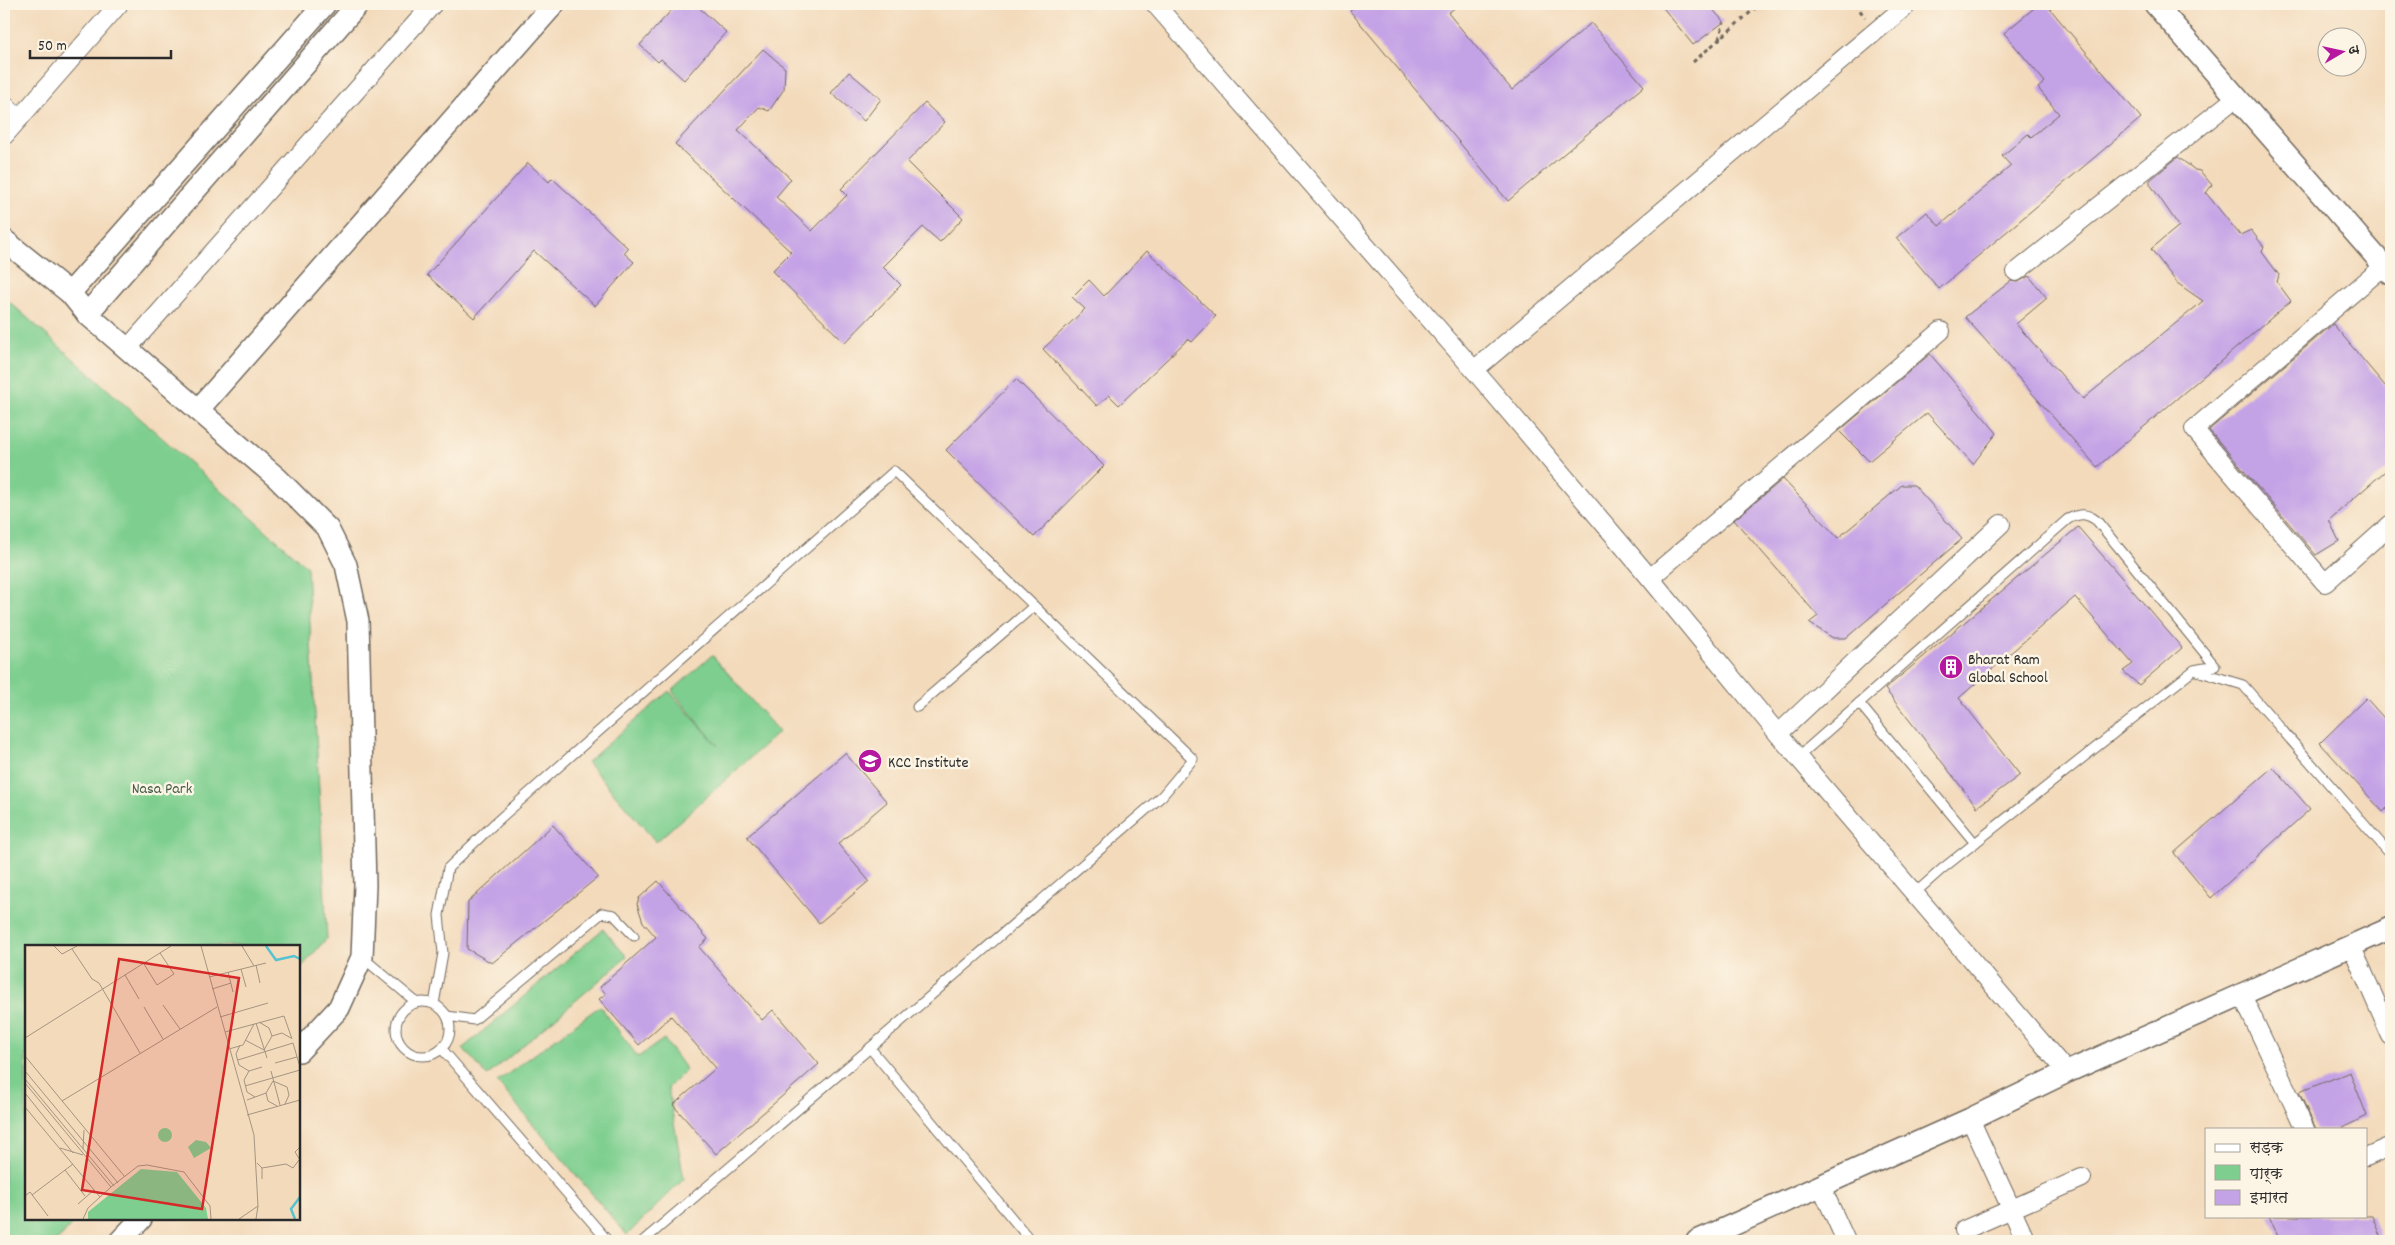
<svg xmlns="http://www.w3.org/2000/svg" width="2395" height="1245" font-family="Dekko,'Playpen Sans Deva',sans-serif">
<style>
.green{fill:#7ecf8f;stroke:#547d5d}
.building{fill:#c4a2e6}
.lines{fill:none;stroke-linecap:round;stroke-linejoin:round}
.service-casing{stroke:#71685d;stroke-width:11}
.minor-casing{stroke:#71685d;stroke-width:20}
.tertiary-casing{stroke:#71685d;stroke-width:24}
.path{stroke:#71685d;stroke-width:3;stroke-dasharray:4 4;stroke-linecap:butt}
.service{stroke:#fff;stroke-width:9}
.minor{stroke:#fff;stroke-width:18}
.tertiary{stroke:#fff;stroke-width:21}
.labels{text-anchor:middle;stroke-width:5;stroke-linejoin:round;paint-order:stroke}
.poi-label{font-size:16px;fill:#2b2b2b;stroke:#fcf5e5;text-anchor:start}
.park-label{font-size:16px;fill:#445c49;stroke:#fcf5e5}
.inset-river{fill:none;stroke:#57c3d1;stroke-width:2.5}
.inset-road{fill:none;stroke:#a39481;stroke-width:1}
.view{fill:#d62828;fill-opacity:0.15;stroke:#d62828;stroke-width:2.5}
.inset-edge{fill:none;stroke:#2b2b2b;stroke-width:2.5}
</style>
<rect width="100%" height="100%" fill="#fcf5e5"/>
<filter id="ink" filterUnits="userSpaceOnUse"><feTurbulence type="fractalNoise" baseFrequency=".02" numOctaves="2"/><feDisplacementMap in="SourceGraphic" scale="10" xChannelSelector="R" yChannelSelector="G"/><feConvolveMatrix kernelMatrix="1 2 1 2 8 2 1 2 1" color-interpolation-filters="sRGB"/></filter>
<filter id="wash" filterUnits="userSpaceOnUse"><feTurbulence type="fractalNoise" baseFrequency=".0096" numOctaves="4" result="noise"/><feDisplacementMap in="SourceGraphic" scale="20" xChannelSelector="R" yChannelSelector="G"/><feGaussianBlur stdDeviation="1.12" result="paint"/><feColorMatrix in="noise" values="0 0 0 0 0 0 0 0 0 0 0 0 0 0 0 0 0 1.4 0 .05"/><feComposite in="paint" operator="in"/></filter>
<g filter="url(#wash)">
<rect width="100%" height="100%" fill="#f3dabb"/>
<g class="green">
<polygon points="4,297 307,567 327,938 299,970 299,946 26,946 26,1219 77,1219 57,1241 4,1241"/>
<polygon points="712,655 779,732 656,842 587,762 669,691 718,746 672,691"/>
<polygon points="603,929 627,957 487,1076 463,1048"/>
<polygon points="600,1006 638,1057 664,1039 686,1070 668,1088 684,1179 627,1235 497,1082"/>
</g>
<g id="blocks">
<g class="building">
<polygon points="677,4 695,4 726,32 684,80 661,59 658,62 640,45"/>
<polygon points="1359,4 1460,4 1448,13 1512,90 1591,23 1644,86 1508,201 1350,11"/>
<polygon points="1660,4 1708,4 1724,22 1693,45"/>
<polygon points="2039,4 2046,4 2141,118 1939,289 1896,238 1927,212 1939,226 2011,166 2002,156 2028,134 2031,137 2059,114 2038,88 2045,82 2004,33"/>
<polygon points="763,49 785,68 784,89 769,111 759,107 738,130 791,179 776,197 812,231 847,195 841,189 925,103 945,122 907,162 963,218 940,242 923,227 883,267 901,285 845,343 772,271 791,252 675,144"/>
<polygon points="849,72 881,99 864,121 831,93"/>
<polygon points="2178,157 2195,170 2200,171 2212,185 2206,193 2240,235 2251,230 2264,247 2262,252 2279,275 2277,282 2291,301 2097,467 1965,317 2011,281 2018,282 2029,276 2047,298 2016,324 2083,399 2203,301 2177,283 2151,249 2179,226 2150,184 2150,180"/>
<polygon points="528,163 549,182 552,178 628,248 624,253 634,262 595,306 534,251 474,318 427,275"/>
<polygon points="1147,251 1216,316 1192,342 1188,339 1119,405 1109,395 1097,406 1043,349 1085,309 1072,297 1089,280 1104,296"/>
<polygon points="2333,324 2391,393 2391,466 2329,520 2339,541 2316,555 2209,430"/>
<polygon points="1930,354 1997,433 1973,464 1927,413 1869,461 1839,431"/>
<polygon points="1016,379 1104,466 1034,537 946,450"/>
<polygon points="1783,479 1838,538 1902,485 1914,485 1962,539 1846,638 1833,638 1809,623 1818,616 1734,520"/>
<polygon points="2078,527 2182,648 2139,685 2123,671 2133,664 2075,597 1959,698 2020,775 1977,807 1885,689"/>
<polygon points="2366,698 2391,726 2391,804 2383,812 2320,743"/>
<polygon points="845,753 887,802 838,844 869,881 819,923 747,837"/>
<polygon points="2273,767 2310,809 2211,898 2174,853"/>
<polygon points="553,825 598,877 492,963 467,949 468,902"/>
<polygon points="658,881 708,939 699,947 762,1020 773,1010 819,1064 716,1154 673,1105 716,1068 671,1016 639,1045 599,999 606,994 600,987 656,937 643,922 637,904 639,898"/>
<polygon points="2350,1072 2367,1116 2340,1129 2316,1129 2299,1092"/>
<polygon points="2269,1216 2372,1216 2382,1241 2280,1241"/>
</g>
</g>
</g>
<g filter="url(#ink)">
<use href="#blocks" fill-opacity="0" stroke="#71685d" stroke-width="1"/>
<g class="lines">
<g class="service-casing">
<g id="service">
<polyline points="2197,671 2243,685 2391,855"/>
<polyline points="1859,703 1975,843"/>
<polyline points="917,707 1034,606"/>
<path d="M1798,757l270,-238c12,-6 19,-6 29,2l118,145 -21,4 -252,199 -27,24"/>
<polyline points="362,957 416,1002"/>
<circle cx="423" cy="1029" r="27"/>
<polyline points="434,1004 443,953 439,915 448,868 496,822 894,471 1193,759 1162,796 870,1048 1031,1241"/>
<polyline points="447,1016 474,1020 602,913 614,915 634,936"/>
<polyline points="442,1049 608,1241"/>
<polyline points="643,1241 870,1048"/>
</g>
</g>
<g class="minor-casing">
<g id="minor">
<polyline points="1155,4 1474,370 1650,578 1778,734 2067,1072"/>
<polyline points="4,104 19,119"/>
<polyline points="4,136 119,4"/>
<polyline points="2384,266 2194,429 2325,583 2391,524"/>
<polyline points="2016,272 2237,97"/>
<polyline points="127,349 433,4"/>
<polyline points="1474,370 1908,4"/>
<polyline points="1650,578 1941,331"/>
<polyline points="1778,734 2001,524"/>
<polyline points="2351,945 2391,1036"/>
<polyline points="2241,993 2305,1129"/>
<polyline points="1970,1119 2026,1241"/>
<polyline points="2366,1157 2391,1146"/>
<polyline points="1821,1186 1846,1241"/>
<polyline points="1964,1230 2082,1178"/>
</g>
</g>
<g class="tertiary-casing">
<g id="tertiary">
<polyline points="2155,4 2391,274"/>
<polyline points="4,240 70,293 87,314 277,478 328,529 346,565 358,621 365,885 362,957 339,1008 299,1051"/>
<polyline points="70,293 325,4"/>
<polyline points="87,314 358,4"/>
<polyline points="198,410 554,4"/>
<polyline points="120,1241 141,1219"/>
<polyline points="1697,1241 1970,1119 2067,1072 2391,928"/>
</g>
</g>
<g class="path">
<polyline points="1855,4 1865,17"/>
<polyline points="1719,39 1724,22"/>
<polyline points="1693,62 1760,4"/>
</g>
<use href="#service" class="service"/>
<use href="#minor" class="minor"/>
<use href="#tertiary" class="tertiary"/>
</g>
</g>
<defs>
<g id="building-disc" transform="scale(1.25)"><circle r="9.5" fill="#b5179e" stroke="#fcf5e5"/><path d="M-4-6H4V6H1V3H-1V6H-4ZM-2.5-4.3h1.7v1.8h-1.7ZM.8-4.3h1.7v1.8H.8ZM-2.5-1h1.7V.8h-1.7ZM.8-1h1.7V.8H.8Z" fill="#fff"/></g>
<g id="university-disc" transform="scale(1.25)"><circle r="9.5" fill="#b5179e" stroke="#fcf5e5"/><path d="M0-5L7-2L0 1L-7-2ZM-4 1L0 2.5L4 1V4Q0 6-4 4Z" fill="#fff"/></g>
</defs>
<g fill-rule="evenodd">
<use href="#building-disc" x="1951" y="667"/>
<use href="#university-disc" x="870" y="761"/>
</g>
<g class="labels">
<g class="poi-label">
<text x="1968" y="664">Bharat Ram<tspan x="1968" dy="18">Global School</tspan></text>
<text x="888" y="767">KCC Institute</text>
</g>
<g class="park-label">
<text x="162" y="793">Nasa Park</text>
</g>
</g>
<g transform="translate(25 945)">
<rect width="275" height="275" fill="#f3dabb"/>
<path d="M133 190a7 7 0 1 1 14 0a7 7 0 1 1-14 0ZM171,195l10,2 5,6 -17,10 -6,-11zM116,224l36,3 29,36 2,11h-120v-7z" fill="#7ecf8f"/>
<path class="inset-river" d="M241,1l10,14 18,-4 6,3M270,274l-4,-10 9,-12"/>
<path class="inset-road" d="M29,1l8,8 15,-8M176,1l53,189 4,71 -2,13M217,1l12,20M47,4l20,30 7,4 41,70M119,19l13,21 17,-11 -14,-21M231,20l4,18M216,24l5,18M203,27l5,20M100,30l14,24M184,32l57,-14M187,44l19,-6M138,60l17,24M119,62l19,32M195,72l48,-14M234,77l10,6 3,8 -8,14M231,78l11,35M200,87l59,-16 8,23M247,91l10,-3 9,5M0,93l146,-92M220,95l19,10M268,98l7,24M215,100l-4,9 3,11 10,6 13,-4M204,104l14,-4 11,-21M0,111l100,121M213,115l55,-17M250,118l22,-6M0,126l93,112M224,126l-5,9 3,12 8,5M246,126l9,34M0,134l89,107M0,138l86,104M220,141l55,-16M0,148l48,60M222,155l19,-7M37,156l155,-94M252,161l-9,-5 -2,-8 7,-12 14,6 2,8 -4,9M0,162l75,90M222,170l53,-15M275,202l-5,5 5,8M35,203l23,7M58,204l1,-19M232,218l5,5v11M237,223l24,-4 7,4 6,-8M40,225l20,26M7,250l41,-31M0,251l5,-4 18,24M53,259l16,-14M58,274l5,-11 23,-21 27,-21 9,-1 37,7 26,34 1,13M214,274l19,-13"/>
<path class="view" d="M94,14l120,19 -37,231 -120,-19z"/>
<rect width="275" height="275" class="inset-edge"/>
</g>
<rect width="2395" height="1245" fill="none" stroke="#fcf5e5" stroke-width="20"/>
<rect x="2205" y="1128" width="162" height="90" fill="#fcf5e5" stroke="#a8a49b"/>
<rect x="2215" y="1144" width="25" height="8" fill="#ffffff" stroke="#a8a49b"/>
<text x="2250" y="1152" font-size="15" fill="#2b2b2b">सड़क</text>
<rect x="2215" y="1165" width="25" height="15" fill="#7ecf8f" stroke="#a8a49b"/>
<text x="2250" y="1178" font-size="15" fill="#2b2b2b">पार्क</text>
<rect x="2215" y="1190" width="25" height="15" fill="#c4a2e6" stroke="#a8a49b"/>
<text x="2250" y="1202" font-size="15" fill="#2b2b2b">इमारत</text>
<g transform="translate(2342 52) rotate(81)"><circle r="24" fill="#fcf5e5" stroke="#a8a49b"/>
<path d="M0-4L9 19L0 12L-9 19Z" fill="#b5179e"/>
<text y="-8" font-size="14" font-weight="bold" text-anchor="middle" fill="#2b2b2b">उ</text>
</g>
<path d="M30 50v8h141v-8" fill="none" stroke="#2b2b2b" stroke-width="2.5"/>
<text x="38" y="50" font-size="15" fill="#2b2b2b" stroke="#fcf5e5" stroke-width="4" paint-order="stroke">50 m</text>
</svg>
